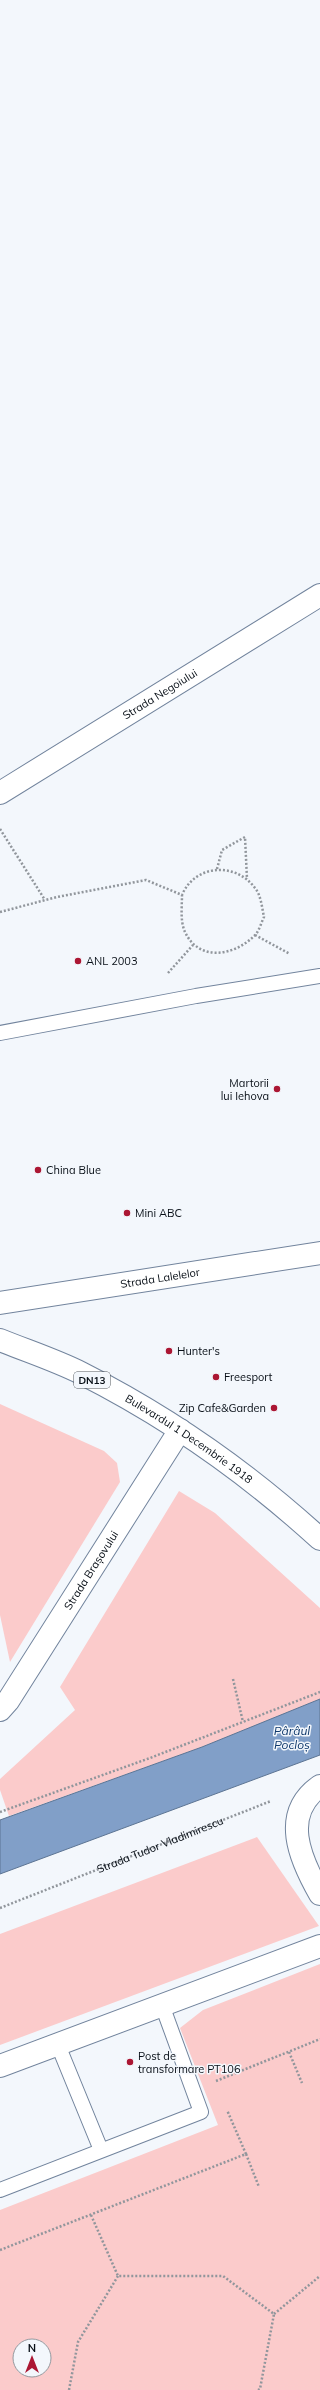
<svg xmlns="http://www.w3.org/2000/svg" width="320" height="2390" font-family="Mulish,sans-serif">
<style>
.green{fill:#fbcbcb;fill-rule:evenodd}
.water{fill:#819fc8;stroke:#5c7493}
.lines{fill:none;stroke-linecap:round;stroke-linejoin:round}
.lane-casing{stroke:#72849d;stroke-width:16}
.street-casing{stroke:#72849d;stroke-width:24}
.secondary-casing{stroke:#72849d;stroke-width:24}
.primary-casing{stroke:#72849d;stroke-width:24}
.path{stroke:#91969c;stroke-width:2.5;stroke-dasharray:2 2;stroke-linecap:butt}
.lane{stroke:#fff;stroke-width:14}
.street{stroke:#fff;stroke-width:22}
.secondary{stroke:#fff;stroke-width:22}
.primary{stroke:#fff;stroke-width:22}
.poi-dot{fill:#ab1633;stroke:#f3f7fc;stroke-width:1.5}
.labels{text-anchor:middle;stroke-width:3;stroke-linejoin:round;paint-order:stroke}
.shield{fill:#f3f7fc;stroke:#4e545b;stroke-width:1}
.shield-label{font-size:10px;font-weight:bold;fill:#070e16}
.street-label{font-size:11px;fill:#070e16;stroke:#f3f7fc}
.poi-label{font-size:11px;fill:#070e16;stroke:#f3f7fc;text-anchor:start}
.water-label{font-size:12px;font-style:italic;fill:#0f396c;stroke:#f3f7fc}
</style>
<rect width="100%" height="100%" fill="#f3f7fc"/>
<g class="green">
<polygon points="0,1404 104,1451 117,1463 120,1482 10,1662 0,1615"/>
<polygon points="179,1491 215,1513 320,1608 320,1699 202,1747 9,1816 0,1790 0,1779 75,1710 60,1687"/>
<polygon points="257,1837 319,1926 0,2045 0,1934"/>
<path d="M320,1964v426h-320v-180l218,-85 -38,-97 23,-18zM20,2346h24v24h-24z"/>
</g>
<polygon class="water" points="320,1699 320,1755 0,1874 0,1820 202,1747"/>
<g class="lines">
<g class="lane-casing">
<g id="lane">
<polyline points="0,1033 196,996 320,976"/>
<polyline points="58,2045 101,2150"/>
<polyline points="0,2190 201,2112 162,2005"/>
</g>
</g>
<g class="street-casing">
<g id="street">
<path id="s2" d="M0,1303l320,-50"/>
<path id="s3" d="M0,1710l8,-9 172,-271"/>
<path d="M320,1786c-40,28 -20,73 0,108"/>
<polyline points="0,2066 320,1946"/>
</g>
</g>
<g class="secondary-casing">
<g id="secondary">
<path id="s4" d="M0,793l320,-198"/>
</g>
</g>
<g class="primary-casing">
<g id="primary">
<path id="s5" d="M0,1340c27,11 55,20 81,33 87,44 168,101 239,166"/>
</g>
</g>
<g class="path">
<polyline points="0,829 45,900"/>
<polyline points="217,869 222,850 245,837 247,879"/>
<path d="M0,912l57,-15 89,-17 36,15c0,12 -2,26 3,37 14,30 49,24 69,4 5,-4 7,-13 10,-19 -2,-9 -3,-22 -9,-29 -19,-26 -60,-24 -73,7"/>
<polyline points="255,935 290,954"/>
<polyline points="168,973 193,945"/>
<polyline points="233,1679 243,1722"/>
<polyline points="0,1812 150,1758 320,1692"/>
<path id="s1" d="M0,1908l271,-107"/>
<polyline points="289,2052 302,2083"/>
<polyline points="216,2081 320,2039"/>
<polyline points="246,2154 259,2187"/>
<polyline points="91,2215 118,2276 223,2276 274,2314 260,2389 258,2390"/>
<polyline points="0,2250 246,2154 227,2110"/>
<polyline points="274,2314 320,2276"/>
<polyline points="69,2390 78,2342 118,2276"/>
</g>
<use href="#lane" class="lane"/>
<use href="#street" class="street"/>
<use href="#secondary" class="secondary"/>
<use href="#primary" class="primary"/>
</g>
<g class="poi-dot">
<circle cx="78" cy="961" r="4"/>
<circle cx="277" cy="1089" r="4"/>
<circle cx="38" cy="1170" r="4"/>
<circle cx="127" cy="1213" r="4"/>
<circle cx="169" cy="1351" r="4"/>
<circle cx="216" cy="1377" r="4"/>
<circle cx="274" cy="1408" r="4"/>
<circle cx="130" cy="2062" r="4"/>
</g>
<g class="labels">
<rect class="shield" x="74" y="1372" width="36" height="16" rx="3"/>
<g class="shield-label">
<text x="92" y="1384">DN13</text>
</g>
<g class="street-label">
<text dy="4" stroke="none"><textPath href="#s4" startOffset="188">Strada Negoiului</textPath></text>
<text dy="4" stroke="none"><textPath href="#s2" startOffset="162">Strada Lalelelor</textPath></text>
<text dy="4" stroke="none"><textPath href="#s5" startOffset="214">Bulevardul 1 Decembrie 1918</textPath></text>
<text dy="4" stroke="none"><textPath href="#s3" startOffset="167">Strada Brașovului</textPath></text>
<text dy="4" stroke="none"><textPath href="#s1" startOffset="172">Strada Tudor Vladimirescu</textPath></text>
</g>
<g class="poi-label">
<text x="86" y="965">ANL 2003</text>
<text x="269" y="1087" text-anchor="end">Martorii<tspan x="269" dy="13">lui Iehova</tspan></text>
<text x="46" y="1174">China Blue</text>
<text x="135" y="1217">Mini ABC</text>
<text x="177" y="1355">Hunter's</text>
<text x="224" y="1381">Freesport</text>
<text x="266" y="1412" text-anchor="end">Zip Cafe&amp;Garden</text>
<text x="138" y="2060">Post de<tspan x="138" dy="13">transformare PT106</tspan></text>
</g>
<g class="water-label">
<text x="292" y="1735">Pârâul<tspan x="292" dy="14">Pocloș</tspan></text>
</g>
</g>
<g transform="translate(32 2358)"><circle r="19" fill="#f3f7fc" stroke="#959aa0"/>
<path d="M0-3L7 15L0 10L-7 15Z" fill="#ab1633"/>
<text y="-6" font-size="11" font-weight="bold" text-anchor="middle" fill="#070e16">N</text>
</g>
</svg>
